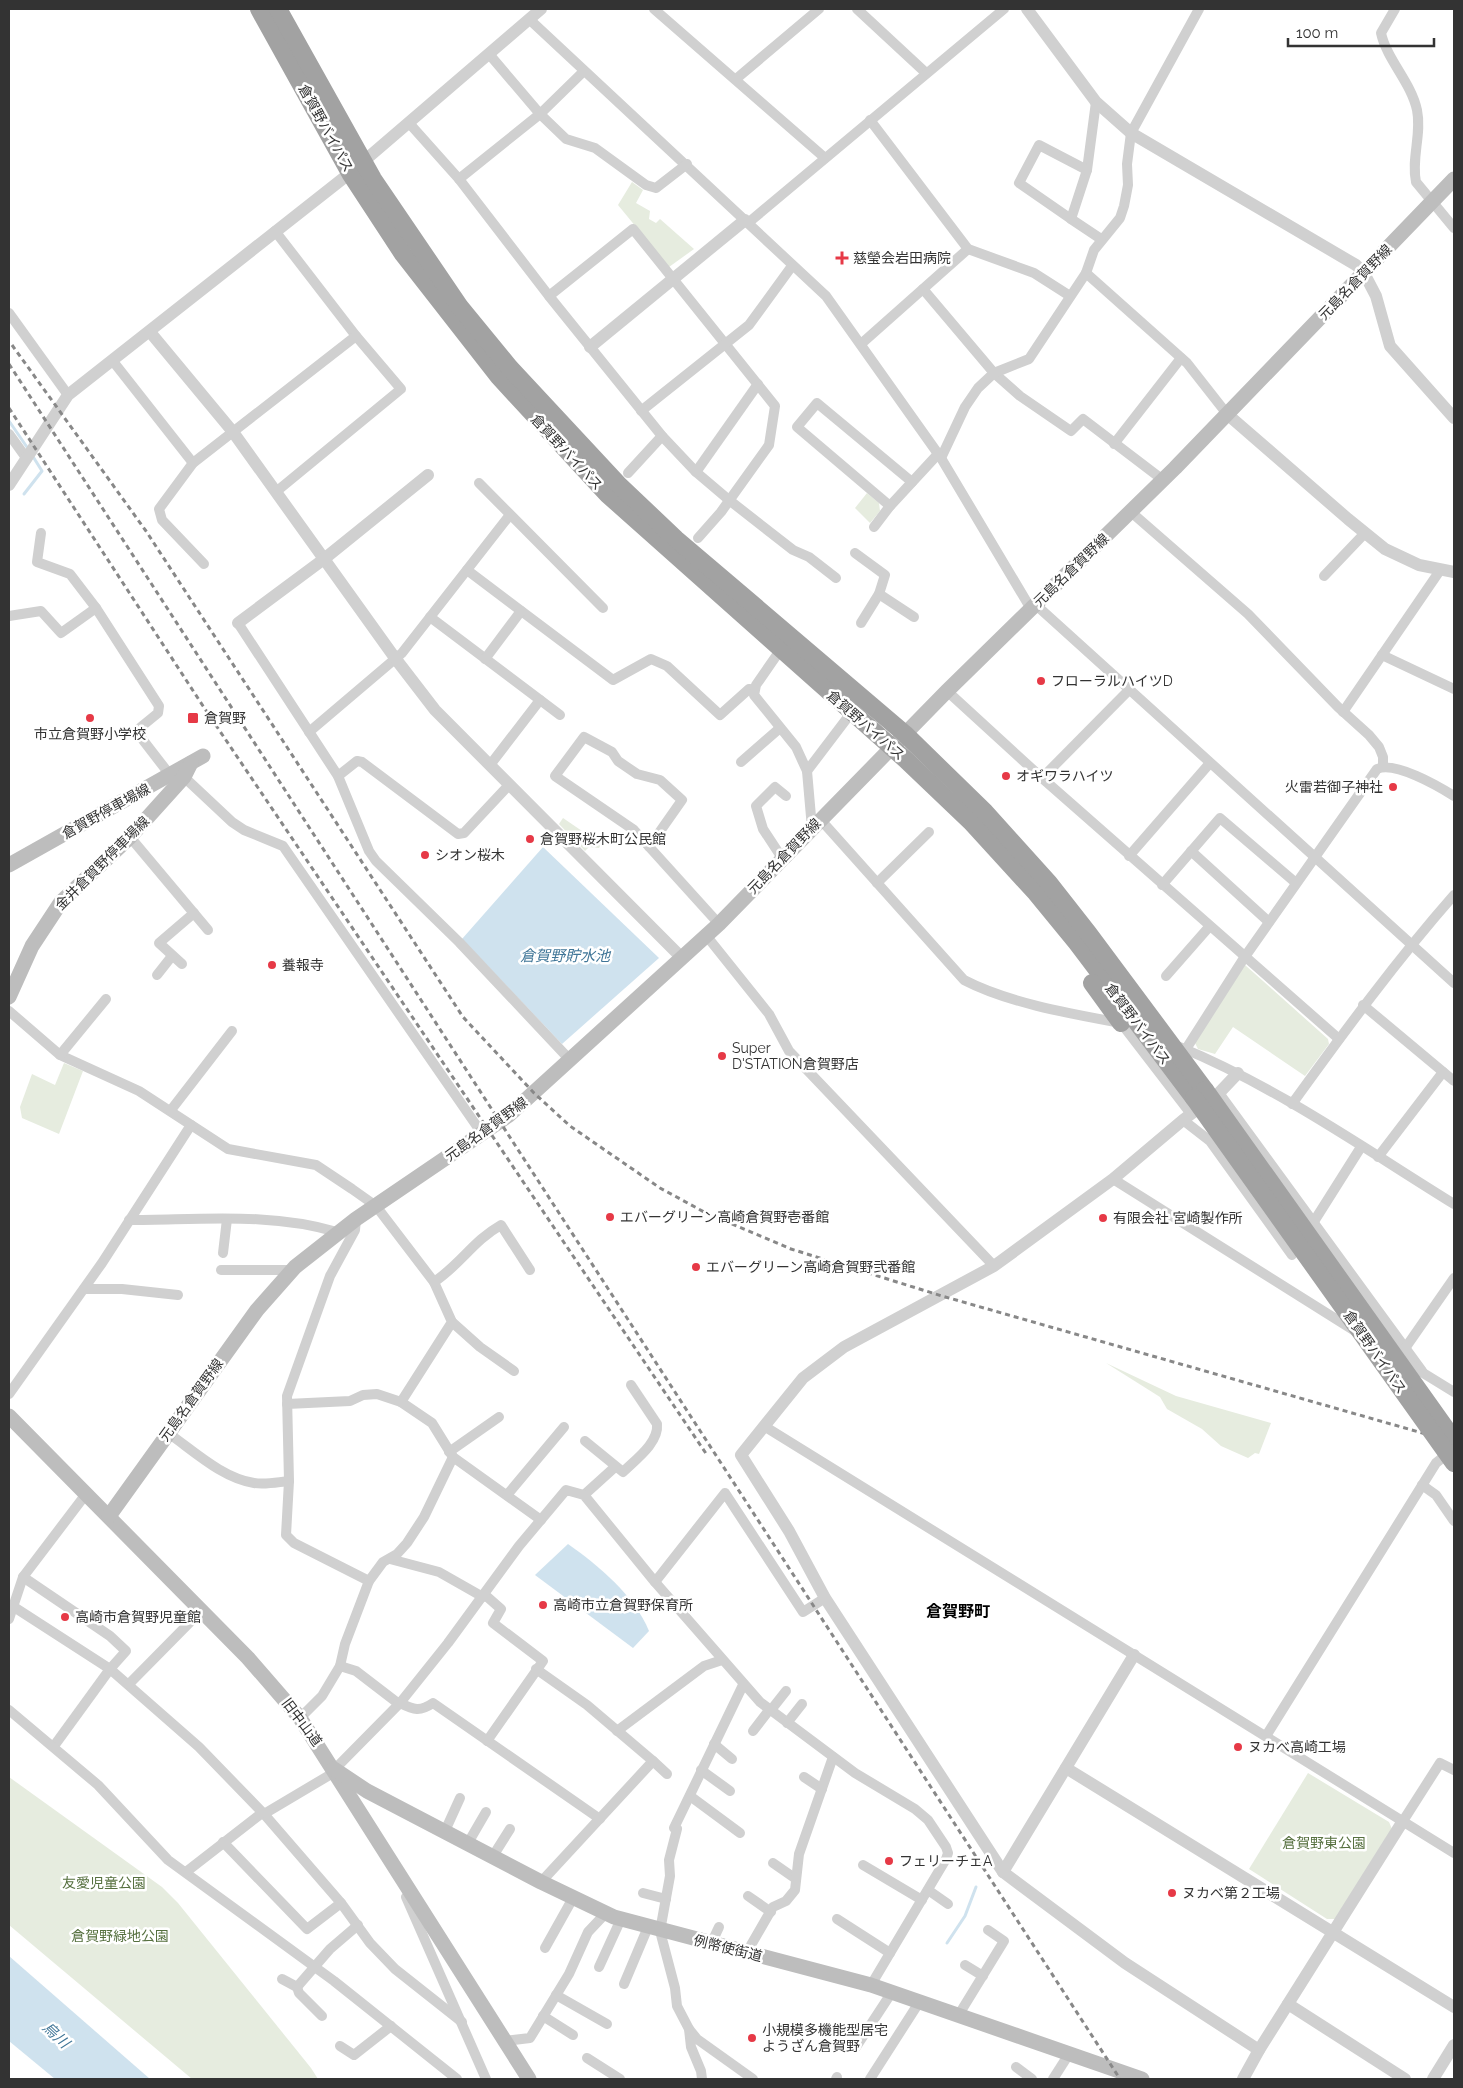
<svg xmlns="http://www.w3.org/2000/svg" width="1463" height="2088" font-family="Raleway,'Noto Sans JP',sans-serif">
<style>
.green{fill:#e6ecdf}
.water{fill:#cfe2ee}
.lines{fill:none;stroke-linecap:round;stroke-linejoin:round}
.stream{stroke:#cfe2ee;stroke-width:3}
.minor{stroke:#d0d0d0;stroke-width:10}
.tertiary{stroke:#d0d0d0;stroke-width:12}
.secondary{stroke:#bdbdbd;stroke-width:15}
.trunk{stroke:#a2a2a2;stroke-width:18}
.rail{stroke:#888;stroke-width:3;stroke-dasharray:5 4;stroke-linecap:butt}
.trunk-bridge{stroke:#a2a2a2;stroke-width:18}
.poi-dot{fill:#e63946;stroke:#fff;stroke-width:2}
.labels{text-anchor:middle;stroke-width:5;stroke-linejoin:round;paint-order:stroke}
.street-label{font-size:14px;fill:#333;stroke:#fff}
.poi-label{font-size:14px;fill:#333;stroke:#fff;text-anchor:start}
.park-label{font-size:14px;fill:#56703f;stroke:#fff}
.water-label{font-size:15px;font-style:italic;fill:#3f7597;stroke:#fff}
.quarter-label{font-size:16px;font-weight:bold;fill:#000;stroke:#fff}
</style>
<rect width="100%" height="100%" fill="#fff"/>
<g class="green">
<polygon points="632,182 643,190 636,203 650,211 649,219 656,223 660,219 694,249 669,267 618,205"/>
<polygon points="867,493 879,503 880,511 870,523 855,508"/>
<polygon points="563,818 601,844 599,848 589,847 585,851 559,824"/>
<polygon points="1245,965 1328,1039 1329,1044 1305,1076 1233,1027 1215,1054 1198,1049 1194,1041"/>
<polygon points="64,1063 83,1071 59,1134 22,1118 20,1107 32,1074 55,1085"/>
<polygon points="1106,1363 1176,1396 1271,1423 1259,1454 1255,1453 1248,1458 1221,1446 1202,1429 1167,1409 1160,1397"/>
<polygon points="1308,1773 1389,1822 1392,1829 1335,1919 1327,1919 1249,1869"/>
<polygon points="9,1777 162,1887 178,1903 311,2068 318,2079 192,2079 9,1925"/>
</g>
<g class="water">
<polygon points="543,847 659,958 562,1044 462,939"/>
<path d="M568,1544c31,22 66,51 81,87l-16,17 -98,-73z"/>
<polygon points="9,1956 150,2079 55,2079 9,2041"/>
</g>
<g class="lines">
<g class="stream">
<polyline points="9,421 29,450"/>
<polyline points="24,494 42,471 32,455"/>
<polyline points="947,1943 965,1916 976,1887"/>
</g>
<g class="minor">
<polyline points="654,9 825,158"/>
<polyline points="857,9 926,73"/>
<polyline points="1199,9 1131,133 1127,164 1128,185 1124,206 1120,218 1094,250 1086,273 1187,363 1227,414"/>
<path d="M1395,9l-14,24c6,27 30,49 36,77 5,24 -6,48 -1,72l38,46"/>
<polyline points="529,19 826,296 941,458 1031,609"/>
<polyline points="489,54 540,114 566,139 595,148 646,185 656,188 687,164"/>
<polyline points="736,79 819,9"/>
<polyline points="1096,102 1087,170 1071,219 1101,239"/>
<polyline points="870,120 968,249 1034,273 1070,296"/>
<polyline points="409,123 459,179 549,296 662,436 696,472 729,500 793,550 809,557 836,578"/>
<polyline points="459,179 540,114 584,71"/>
<polyline points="1071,219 1019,183 1039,145 1087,170"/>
<polyline points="748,223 1004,9"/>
<polyline points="275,231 356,336"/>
<polyline points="923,289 994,373 1020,396 1071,431 1083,419 1163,480"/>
<polyline points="549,296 633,229 775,406 769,445 721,512 698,538"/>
<polyline points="9,313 68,395"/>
<polyline points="861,344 968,249"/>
<polyline points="112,360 193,463"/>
<polyline points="641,411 749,325 792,266"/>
<polyline points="9,434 27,459"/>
<polyline points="1114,444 1181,358"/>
<polyline points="941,458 965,407 978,388 994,373 1029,359 1086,273"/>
<polyline points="696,472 758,384"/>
<polyline points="628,473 662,436"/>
<polyline points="479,483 603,608"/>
<polyline points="890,506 797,427 817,403 912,482"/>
<polyline points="1131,512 1248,614 1338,707 1369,735 1379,747 1383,757 1383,766"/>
<polyline points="874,527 890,506 938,454"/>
<polyline points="41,533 37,562 70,574 96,608"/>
<polyline points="855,553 885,575 879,594 861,623"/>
<polyline points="204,564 162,520 159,509 193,463 356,336 401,389 277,491"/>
<polyline points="467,570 613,680 651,659 667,666 720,715 749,689 754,690"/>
<polyline points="1324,576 1365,533"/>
<polyline points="879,594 914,617"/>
<polyline points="1036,605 1454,983"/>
<polyline points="9,616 41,611 61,633 96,608 159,706 158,713 136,731 170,775"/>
<polyline points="430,617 560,715"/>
<polyline points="238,623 338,776 369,851 376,861 459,942 571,1061"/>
<polyline points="781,649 756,685 754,695 796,747 807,771 812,828"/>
<polyline points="1382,655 1454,689"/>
<polyline points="485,659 521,611"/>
<polyline points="947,691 1042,778 1339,1039"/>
<polyline points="1343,712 1441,569"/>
<polyline points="309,732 402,653 509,516"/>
<polyline points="741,762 780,728"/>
<polyline points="490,765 540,700"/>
<polyline points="807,771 848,717"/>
<polyline points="338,776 357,761 362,762 458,834 464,833 509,785"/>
<polyline points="184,777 232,822 244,830 283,846 483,1135"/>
<polyline points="1042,778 1129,690"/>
<path d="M820,819l144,161c44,23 108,34 157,43"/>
<polyline points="130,837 208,930"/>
<polyline points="649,847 682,800 660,780 637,774 618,761 612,752 584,737 555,776 634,830 719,924"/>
<polyline points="1191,851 1269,922"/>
<polyline points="1129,856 1210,763"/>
<polyline points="782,858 763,829 756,806 775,787 786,796"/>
<polyline points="877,883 929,832"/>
<polyline points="1162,885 1220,818 1296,883"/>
<polyline points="705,934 769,1014 789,1051 994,1266"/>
<polyline points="182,964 159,943 194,913"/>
<polyline points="157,975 172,956"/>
<polyline points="1166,976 1209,927"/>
<polyline points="1363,1005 1454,1081"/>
<polyline points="9,1011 60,1055 139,1091 228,1149 316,1165 352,1189 376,1206 434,1282 452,1322 401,1402 432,1423 453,1457 541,1520"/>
<polyline points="1121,1023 1191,1114"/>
<path d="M1180,1047c97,40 185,102 274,157"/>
<path d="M1186,1049l58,-91 133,-189c18,-8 61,17 77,27"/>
<polyline points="60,1055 106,999"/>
<polyline points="1219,1093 1422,1371"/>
<path d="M1292,1104c52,-72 104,-143 162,-209"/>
<polyline points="171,1110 232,1031"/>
<polyline points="1183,1120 1210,1141 1292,1255"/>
<polyline points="1378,1157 1443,1072"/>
<polyline points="1113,1179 1355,1331"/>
<polyline points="356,1219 355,1230 330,1276 287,1396 289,1481 286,1535 294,1543 369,1581"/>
<path d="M129,1220c69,0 141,-8 208,12"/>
<polyline points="1313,1223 1361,1147"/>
<polyline points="223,1253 227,1219"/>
<polyline points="221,1270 292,1270"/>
<path d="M434,1282c27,-18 39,-41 67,-57l29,45"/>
<polyline points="84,1289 122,1289 178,1295"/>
<polyline points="452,1322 480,1347 514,1371"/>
<polyline points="1406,1347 1454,1278"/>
<polyline points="1402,1360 1454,1392"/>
<polyline points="9,1394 102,1263 191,1125"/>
<polyline points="287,1404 350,1401 363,1395 377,1394 401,1402"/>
<polyline points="764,1426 1454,1853"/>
<path d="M168,1433c26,18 54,45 86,50 12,2 24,-1 35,-2"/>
<path d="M585,1441l38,31c12,-12 36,-29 34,-48l-26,-39"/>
<polyline points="449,1452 499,1417"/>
<polyline points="1422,1485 1436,1495 1454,1521"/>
<polyline points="507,1495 564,1427"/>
<polyline points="584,1495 615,1467"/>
<polyline points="390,1559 439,1572 483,1597"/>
<polyline points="23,1577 110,1636 126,1651 110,1669 54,1746"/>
<polyline points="655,1582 725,1493 803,1612 825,1598"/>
<polyline points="484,1594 501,1609 493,1623 543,1661 487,1741"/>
<polyline points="14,1607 110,1669 199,1747 264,1814 341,1903 370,1943 395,1969 462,2022"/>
<polyline points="9,1619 23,1577 86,1494"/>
<polyline points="340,1666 356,1671 399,1704"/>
<polyline points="536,1669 587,1705 653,1761 541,1882"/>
<polyline points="129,1684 201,1611"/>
<path d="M400,1703c14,7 20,9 33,0l167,116"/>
<polyline points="9,1710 98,1785 168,1860 334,1981 457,2079"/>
<polyline points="771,1710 786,1691"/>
<polyline points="300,1718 322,1696 340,1666 345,1644 369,1581 383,1562 397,1554 407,1543 424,1517 453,1457"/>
<polyline points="787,1723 802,1704"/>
<polyline points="617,1731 704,1666 722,1660"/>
<polyline points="753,1731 770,1709"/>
<polyline points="1266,1736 1436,1463 1446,1455 1452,1456"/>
<polyline points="714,1744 732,1759"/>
<polyline points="653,1761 667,1774"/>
<polyline points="701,1770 730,1791"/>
<polyline points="804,1777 822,1789"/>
<polyline points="690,1796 740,1833"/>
<polyline points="264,1814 328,1776 400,1703 448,1643 519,1546 566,1490 584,1495 655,1582 760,1702 855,1773 915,1809 928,1820 946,1847 948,1853 946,1859 871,1985"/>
<polyline points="1403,1821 1440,1763 1454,1770"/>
<polyline points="445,1831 460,1798"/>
<polyline points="223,1842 307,1929 341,1903"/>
<polyline points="468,1843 486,1812"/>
<polyline points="493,1856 510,1829"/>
<polyline points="773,1863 796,1879"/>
<polyline points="863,1865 922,1900"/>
<polyline points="186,1872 262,1813"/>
<polyline points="928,1890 948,1904"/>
<polyline points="643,1893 666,1899"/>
<polyline points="410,1895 406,1897 486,2079"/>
<polyline points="748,1896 771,1912"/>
<polyline points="837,1919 890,1953"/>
<polyline points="711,1944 719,1927"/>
<polyline points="545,1948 573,1898"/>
<polyline points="747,1952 773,1907 786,1901 795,1890 799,1854 833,1757"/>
<polyline points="965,1965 983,1976"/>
<polyline points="599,1967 621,1919"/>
<polyline points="282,1979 297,1987 330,1949 358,1925"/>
<polyline points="624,1984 648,1927"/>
<polyline points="297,1987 299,1993 322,2016"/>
<polyline points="556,1995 607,2024"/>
<polyline points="543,2016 573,2035"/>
<polyline points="958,2016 1004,1941 988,1930"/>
<polyline points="689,2029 697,2039 753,2079"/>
<polyline points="505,2041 530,2038 569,1974 588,1932 605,1914"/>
<polyline points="340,2046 354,2055 391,2026"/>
<polyline points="856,2047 892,1992"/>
<polyline points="587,2058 620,2079"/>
<polyline points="1016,2067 1032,2079"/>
<polyline points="702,2079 701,2071 691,2047 689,2029 677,2006 675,1988 660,1931 670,1876 669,1860 677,1829 674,1828 743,1685"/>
<polyline points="836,2079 837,2077"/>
<polyline points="870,2079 920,2001"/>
<polyline points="1053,2079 1069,2054"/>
</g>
<g class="tertiary">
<polyline points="1027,9 1096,102 1131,133 1356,265 1364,273 1376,296 1390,346 1454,418"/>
<polyline points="150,332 233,432 395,658 435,710 681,957"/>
<polyline points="590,347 745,220"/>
<polyline points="1227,414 1348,519 1385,549 1419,565 1454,572"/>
<polyline points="9,485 68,395 350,173 541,9"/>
<polyline points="238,623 324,559 428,475"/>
<polyline points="1238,1073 1219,1093 1183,1120 1113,1179 994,1266 844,1347 803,1378 741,1455 789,1531 825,1598 1003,1872 1125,1963 1259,2050"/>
<polyline points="1066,1768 1454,2007"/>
<polyline points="1003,1872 1134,1655"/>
<polyline points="1288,2004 1405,2079"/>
<polyline points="1243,2079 1259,2050 1403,1821"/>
<polyline points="1433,2079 1454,2045"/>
</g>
<g class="secondary">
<polyline points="9,865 203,756"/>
<polyline points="9,997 32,946 61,902 130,837 184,777 191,763"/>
<polyline points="9,1416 248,1658 300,1718 529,2079"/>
<polyline points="109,1516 257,1310 295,1267 356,1219 509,1115 719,924 947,691 1175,468 1454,179"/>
<polyline points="334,1769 367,1791 541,1882 614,1917 871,1985 1142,2079"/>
</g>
<g class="trunk">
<polyline points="259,9 350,173 403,254 499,377 607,494 905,759 971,822 1036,893 1077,943 1194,1098"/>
<polyline points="278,9 373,179 460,307 510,368 618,484 676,539 905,734 985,812 1049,883 1089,934 1205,1090"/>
<polyline points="1092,983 1121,1023"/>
</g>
<g class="rail">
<polyline points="12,345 146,531 463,1017 534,1093 570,1126 660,1188 706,1213 791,1249 942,1296 1454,1442"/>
<polyline points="9,364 1120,2079"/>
<polyline points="9,408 203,706 707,1455"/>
</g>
<g class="trunk-bridge">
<polyline points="1205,1090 1454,1440"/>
<polyline points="1194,1098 1454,1463"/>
</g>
</g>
<g class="poi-dot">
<path d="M839.5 250.5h5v5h5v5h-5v5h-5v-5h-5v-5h5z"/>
<circle cx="1041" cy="681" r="5"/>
<circle cx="90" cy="718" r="5"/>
<rect x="187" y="712" width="12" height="12" rx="2.5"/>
<circle cx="1006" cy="776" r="5"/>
<circle cx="1393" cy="787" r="5"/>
<circle cx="530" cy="839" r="5"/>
<circle cx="425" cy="855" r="5"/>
<circle cx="272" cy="965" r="5"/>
<circle cx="722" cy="1056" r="5"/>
<circle cx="610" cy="1217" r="5"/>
<circle cx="1103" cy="1218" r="5"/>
<circle cx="696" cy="1267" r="5"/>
<circle cx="543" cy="1605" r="5"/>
<circle cx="65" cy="1617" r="5"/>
<circle cx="1238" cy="1747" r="5"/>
<circle cx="889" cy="1861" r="5"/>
<circle cx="1172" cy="1893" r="5"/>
<circle cx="752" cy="2038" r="5"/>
</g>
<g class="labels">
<g class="street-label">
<text transform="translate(326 128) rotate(61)" y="5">倉賀野バイパス</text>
<text transform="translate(1355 282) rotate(-46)" y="5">元島名倉賀野線</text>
<text transform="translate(567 452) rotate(47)" y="5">倉賀野バイパス</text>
<text transform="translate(1071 570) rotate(-44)" y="5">元島名倉賀野線</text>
<text transform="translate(866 725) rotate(41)" y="5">倉賀野バイパス</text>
<text transform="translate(106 811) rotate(-29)" y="5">倉賀野停車場線</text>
<text transform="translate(784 856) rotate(-46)" y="5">元島名倉賀野線</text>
<text transform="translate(102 863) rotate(-45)" y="5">金井倉賀野停車場線</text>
<text transform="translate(1138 1024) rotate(53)" y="5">倉賀野バイパス</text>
<text transform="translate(486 1129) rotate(-36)" y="5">元島名倉賀野線</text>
<text transform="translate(1375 1352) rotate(55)" y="5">倉賀野バイパス</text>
<text transform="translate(191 1400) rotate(-54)" y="5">元島名倉賀野線</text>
<text transform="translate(302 1722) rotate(53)" y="5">旧中山道</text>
<text transform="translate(728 1948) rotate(14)" y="5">例幣使街道</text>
</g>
<g class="poi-label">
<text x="853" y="263">慈瑩会岩田病院</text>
<text x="1051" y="686">フローラルハイツD</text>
<text x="204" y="723">倉賀野</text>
<text x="90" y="739" text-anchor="middle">市立倉賀野小学校</text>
<text x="1016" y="781">オギワラハイツ</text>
<text x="1383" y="792" text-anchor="end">火雷若御子神社</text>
<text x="540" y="844">倉賀野桜木町公民館</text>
<text x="435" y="860">シオン桜木</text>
<text x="282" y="970">養報寺</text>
<text x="732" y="1053">Super<tspan x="732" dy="16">D'STATION倉賀野店</tspan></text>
<text x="620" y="1222">エバーグリーン高崎倉賀野壱番館</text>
<text x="1113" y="1223">有限会社 宮崎製作所</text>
<text x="706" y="1272">エバーグリーン高崎倉賀野弐番館</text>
<text x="553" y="1610">高崎市立倉賀野保育所</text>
<text x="75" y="1622">高崎市倉賀野児童館</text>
<text x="1248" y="1752">ヌカべ高崎工場</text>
<text x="899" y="1866">フェリーチェA</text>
<text x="1182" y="1898">ヌカべ第２工場</text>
<text x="762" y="2035">小規模多機能型居宅<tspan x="762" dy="16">ようざん倉賀野</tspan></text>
</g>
<g class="park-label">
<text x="1324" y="1848">倉賀野東公園</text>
<text x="104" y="1888">友愛児童公園</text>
<text x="120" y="1941">倉賀野緑地公園</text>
</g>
<g class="water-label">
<text x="565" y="961">倉賀野貯水池</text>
<text transform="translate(56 2035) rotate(43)" y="5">烏川</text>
</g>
<g class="quarter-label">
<text x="958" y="1617">倉賀野町</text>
</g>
</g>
<rect width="1463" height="2088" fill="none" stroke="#333333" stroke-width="20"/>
<path d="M1288 38v8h146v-8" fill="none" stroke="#333333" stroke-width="2.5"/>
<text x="1296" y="38" font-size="15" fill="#333333" stroke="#ffffff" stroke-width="4" paint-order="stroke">100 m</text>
</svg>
